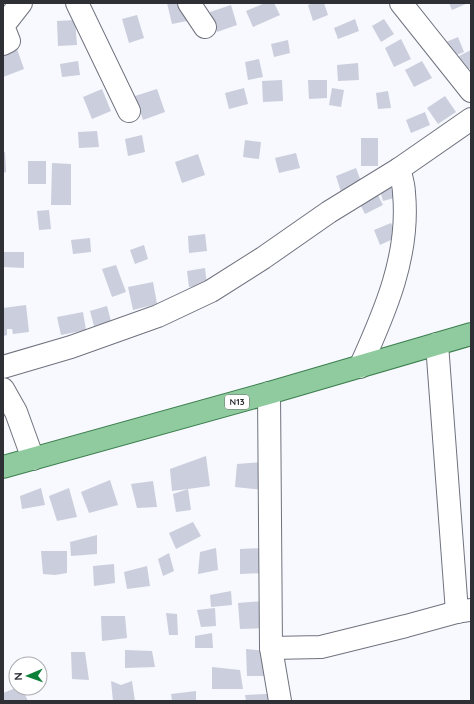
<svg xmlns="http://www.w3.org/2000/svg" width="474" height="704" font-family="Quicksand,sans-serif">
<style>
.building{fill:#cbcedc}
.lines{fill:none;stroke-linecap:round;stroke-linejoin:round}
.minor-casing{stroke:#70737f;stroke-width:24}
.major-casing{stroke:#3d7e4f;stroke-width:24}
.minor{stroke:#fff;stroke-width:22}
.major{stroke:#8fcb9e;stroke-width:22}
.labels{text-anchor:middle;stroke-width:3;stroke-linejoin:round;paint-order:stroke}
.shield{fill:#fff;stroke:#6d6e72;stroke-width:1}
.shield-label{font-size:9px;font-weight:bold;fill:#2f3035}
</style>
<rect width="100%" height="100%" fill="#f7f9fe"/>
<g class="building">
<polygon points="167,3 183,3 187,21 172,24"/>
<polygon points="265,3 274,3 280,15 253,27 246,11"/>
<polygon points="314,3 324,3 328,15 313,21 308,5"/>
<polygon points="449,3 468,3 452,10"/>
<polygon points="231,5 237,25 217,32 210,12"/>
<polygon points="137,15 144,38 129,43 122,19"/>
<polygon points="355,19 359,31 338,39 334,28"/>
<polygon points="384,19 394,34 381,42 372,26"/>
<polygon points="75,20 77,45 58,46 57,21"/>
<polygon points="458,37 464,52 452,57 446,42"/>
<polygon points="401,39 411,59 394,67 385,48"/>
<polygon points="288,40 290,53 274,57 271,44"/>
<polygon points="17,49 24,69 3,77 3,55"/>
<polygon points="471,50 471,68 465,71 457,57"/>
<polygon points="259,59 263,77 248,80 245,62"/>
<polygon points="78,61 80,75 62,77 60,64"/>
<polygon points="422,61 432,78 414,87 405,70"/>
<polygon points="358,63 359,80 338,81 337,65"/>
<polygon points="282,80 283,101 263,102 262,81"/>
<polygon points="308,80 327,80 327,98 309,99"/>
<polygon points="244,88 248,104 229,109 225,93"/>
<polygon points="332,88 344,90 341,107 329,105"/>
<polygon points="102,89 111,111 92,119 83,97"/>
<polygon points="157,89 165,112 143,120 135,96"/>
<polygon points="388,91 391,108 378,109 376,93"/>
<polygon points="445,96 456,112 438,124 427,108"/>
<polygon points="425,112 430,125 411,133 406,120"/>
<polygon points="97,131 99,147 79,148 78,132"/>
<polygon points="142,135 145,152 128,156 125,139"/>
<rect x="361" y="138" width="17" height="28"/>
<polygon points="245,140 261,142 259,159 243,157"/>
<polygon points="5,152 6,172 3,173 3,153"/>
<polygon points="296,153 300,168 279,173 275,158"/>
<polygon points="198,154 205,175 182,183 175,162"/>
<rect x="28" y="161" width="18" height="23"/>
<polygon points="52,163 71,164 71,205 51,205"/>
<polygon points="356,168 362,184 341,192 336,176"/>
<polygon points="390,184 394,198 383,201 379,187"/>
<polygon points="375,189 383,205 365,214 357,198"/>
<polygon points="49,210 51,229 39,230 37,211"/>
<polygon points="391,223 397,237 380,245 374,230"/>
<polygon points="205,234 207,251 189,253 188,236"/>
<polygon points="90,238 91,252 73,254 71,240"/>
<polygon points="144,245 148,259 135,264 130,250"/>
<polygon points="3,252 24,252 24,268 3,267"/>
<polygon points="116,265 126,292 112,297 102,269"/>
<polygon points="205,268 207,285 189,287 187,271"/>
<polygon points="153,282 157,304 133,310 128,287"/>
<polygon points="26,305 29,332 13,334 12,329 7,329 7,335 3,336 3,308"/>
<polygon points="107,306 111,321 94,326 90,311"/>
<polygon points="83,312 86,330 61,335 57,317"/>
<polygon points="206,456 210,486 188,489 191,510 176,512 173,494 188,489 172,491 170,469"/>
<polygon points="262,462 264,490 235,487 237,464"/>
<polygon points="110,480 118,505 89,513 81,492"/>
<polygon points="153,481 157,507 137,508 131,484"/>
<polygon points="41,488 45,505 22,509 20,496"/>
<polygon points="69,488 77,517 57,521 49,496"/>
<polygon points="193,522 201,536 176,549 169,533"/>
<polygon points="97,535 97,554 71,556 70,542"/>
<polygon points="216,548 218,570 198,574 200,552"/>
<polygon points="263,548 264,573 240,574 240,549"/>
<polygon points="41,551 67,551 67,573 55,575 43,574"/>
<polygon points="169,553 174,571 163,576 158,559"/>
<polygon points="114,564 115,583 94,586 93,566"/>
<polygon points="147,566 150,586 127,589 124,572"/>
<polygon points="231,591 232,605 211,607 210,595"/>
<polygon points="263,601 266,628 240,629 238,603"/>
<polygon points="215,608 216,626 201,627 197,610"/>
<polygon points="166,613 177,614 178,635 169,635"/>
<polygon points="101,616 125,616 127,638 102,641"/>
<polygon points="212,633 213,648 195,648 195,636"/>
<polygon points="246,649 265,651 268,676 247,676"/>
<polygon points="125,650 152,651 155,667 125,668"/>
<polygon points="71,652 85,652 89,680 72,679"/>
<polygon points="212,667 240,670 243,689 212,689"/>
<polygon points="111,681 121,685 132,681 135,701 113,701"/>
<polygon points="16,688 22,688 28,701 3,701 3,693"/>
<polygon points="196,691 196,701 172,701 171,694"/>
<polygon points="267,694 268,701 246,701 245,695"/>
</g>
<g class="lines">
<g class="minor-casing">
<g id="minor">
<polyline points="77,3 129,111"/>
<polyline points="189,3 205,27"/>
<polyline points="401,3 471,91"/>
<polyline points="3,44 9,41 3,26 21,3"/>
<polyline points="437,344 457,612"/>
<polyline points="3,367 71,347 158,316 211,291 263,258 329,212 399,169 471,119"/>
<path d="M360,367c25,-55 50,-112 44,-174 0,-8 -3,-17 -5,-24"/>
<polyline points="3,389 16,412 33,459"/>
<polyline points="269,393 271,648 280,701"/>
<polyline points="271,648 321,647 406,626 457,612 470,610"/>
</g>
</g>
<g class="major-casing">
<polyline id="major" points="3,467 269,393 471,334"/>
</g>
<use href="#minor" class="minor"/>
<use href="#major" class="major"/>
</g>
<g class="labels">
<rect class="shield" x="225" y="395" width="24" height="14" rx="3"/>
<g class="shield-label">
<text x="237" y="405">N13</text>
</g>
</g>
<rect width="474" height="704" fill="none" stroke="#2f3035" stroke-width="8"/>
<g transform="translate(28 676) rotate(268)"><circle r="19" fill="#ffffff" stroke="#acacae"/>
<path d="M0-3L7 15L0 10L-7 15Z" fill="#0d8037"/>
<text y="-6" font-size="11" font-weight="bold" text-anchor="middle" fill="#2f3035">N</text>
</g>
</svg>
